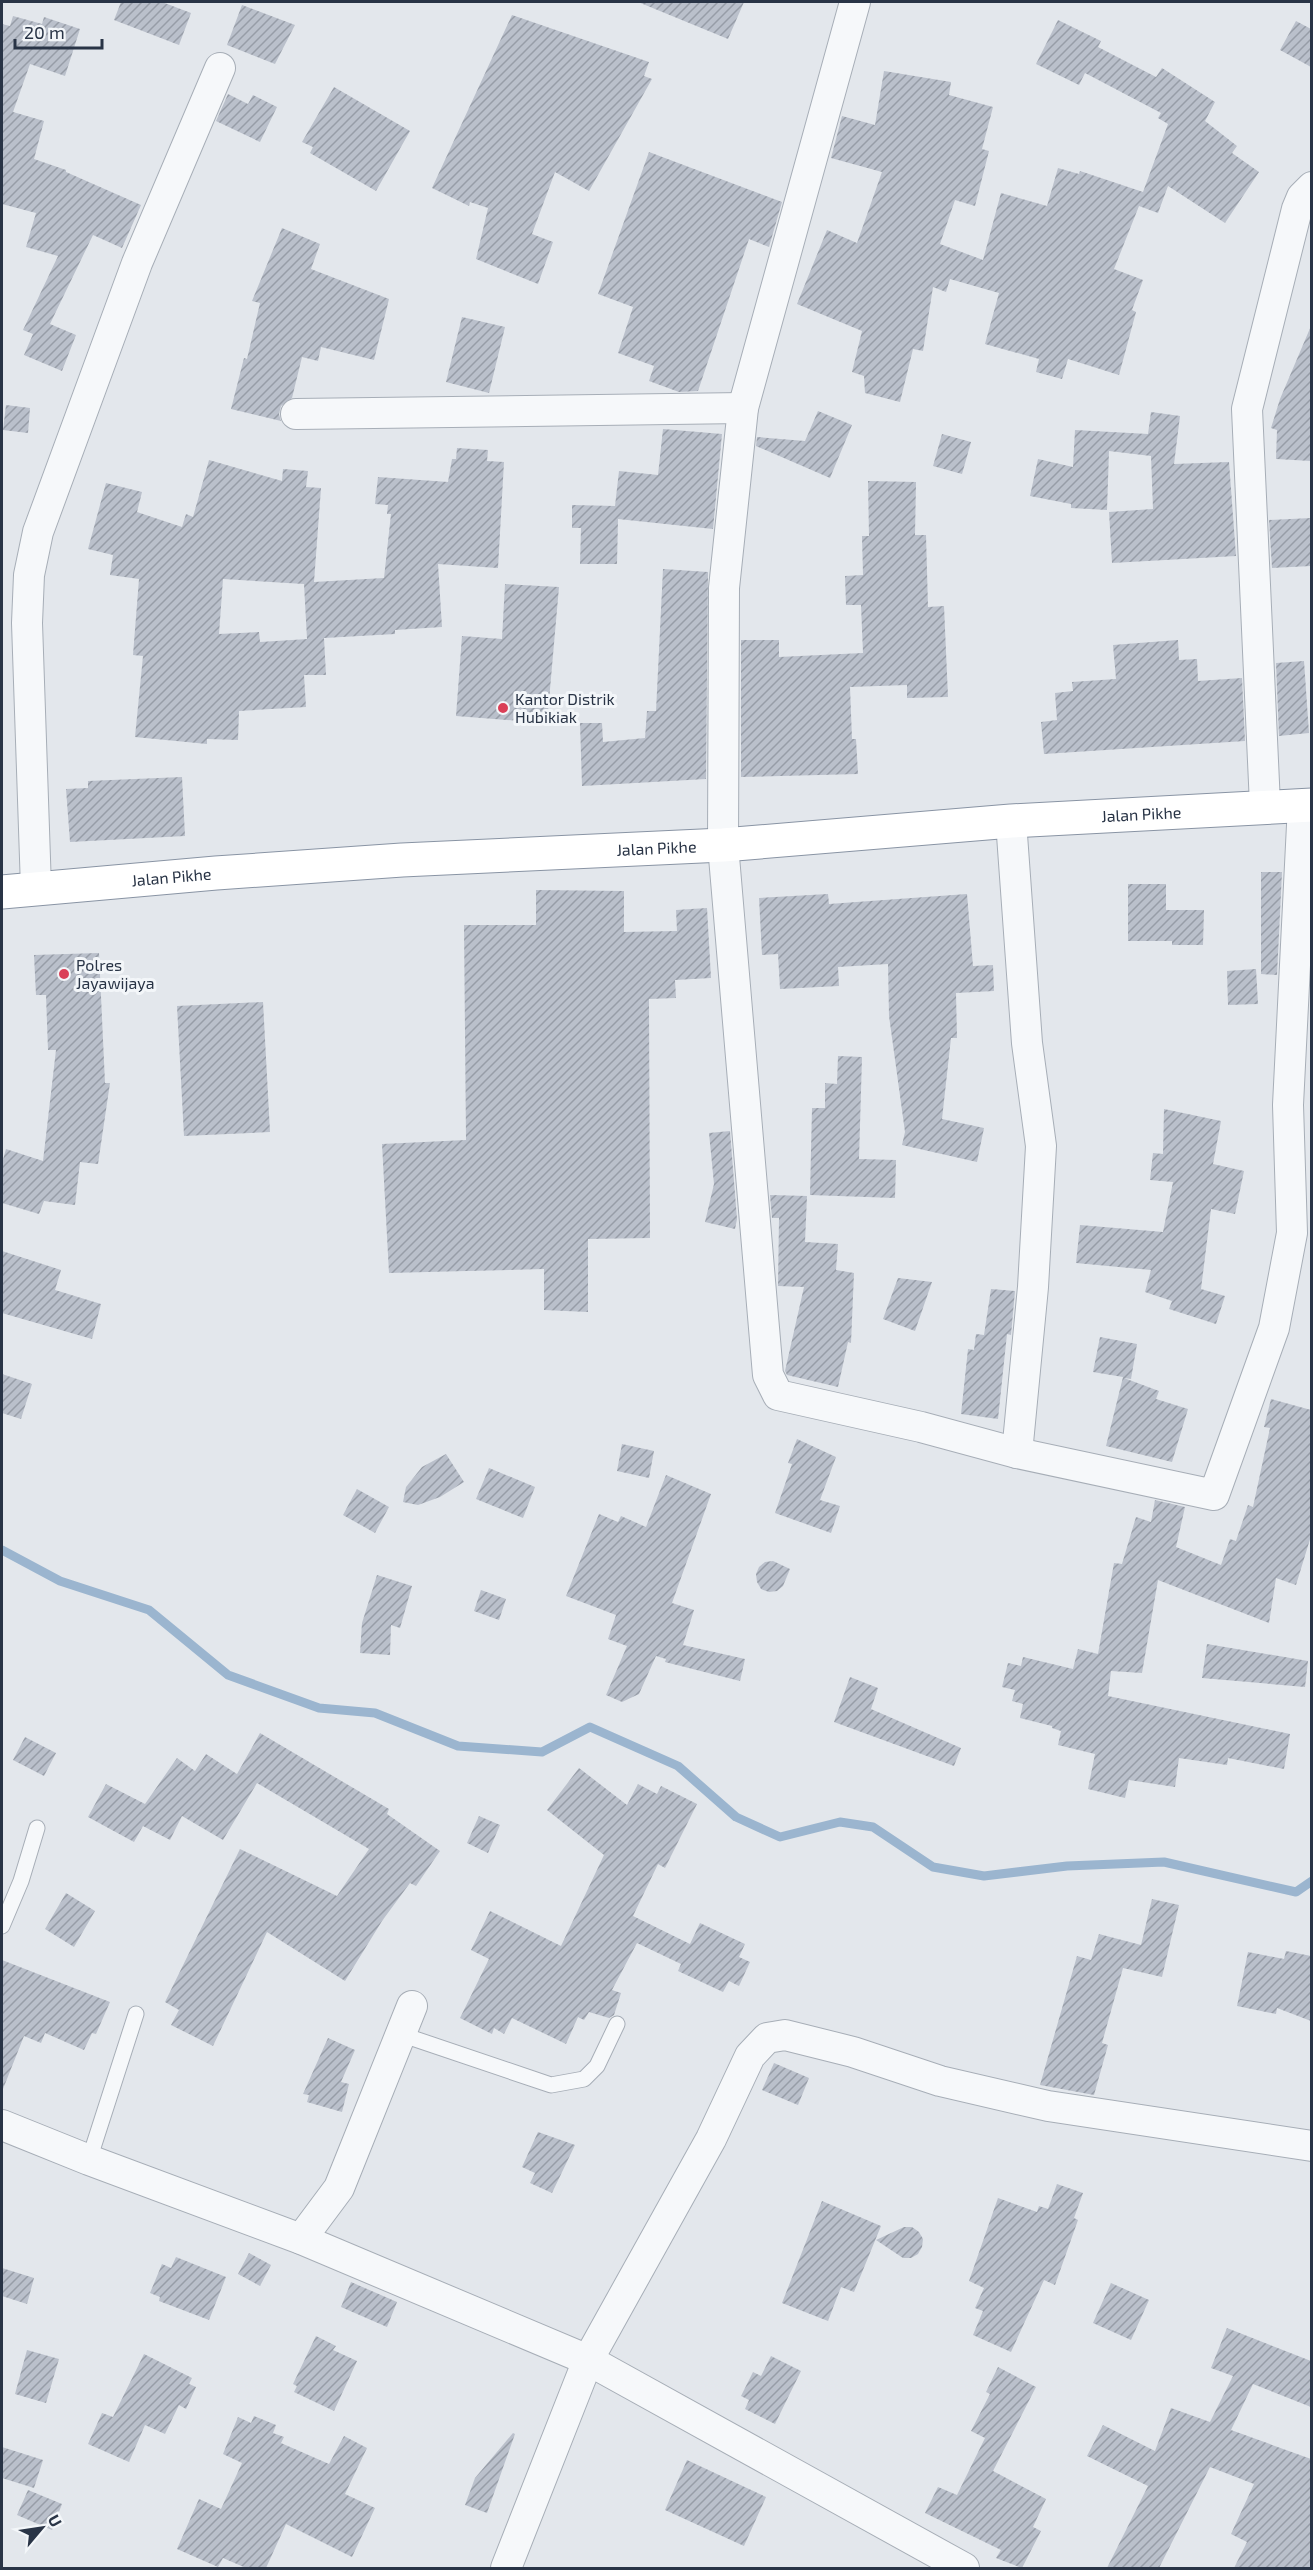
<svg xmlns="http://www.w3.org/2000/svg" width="1313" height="2570" font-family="'Exo 2',sans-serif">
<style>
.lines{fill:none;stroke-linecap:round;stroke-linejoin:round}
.stream{stroke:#9bb5cf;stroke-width:9}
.building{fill:url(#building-hatch)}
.service-casing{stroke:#a7aeb7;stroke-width:17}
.minor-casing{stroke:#a7aeb7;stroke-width:32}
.trunk-casing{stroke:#8994a4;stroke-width:35}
.service{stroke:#f6f8fa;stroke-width:15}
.minor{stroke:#f6f8fa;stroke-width:30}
.trunk{stroke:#fff;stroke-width:33}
.poi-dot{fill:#da3f57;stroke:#f3f6f9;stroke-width:2}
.labels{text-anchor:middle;stroke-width:6;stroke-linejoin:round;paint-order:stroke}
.poi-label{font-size:16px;fill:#293446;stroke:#f3f6f9;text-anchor:start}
.street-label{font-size:16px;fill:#293446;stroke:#f3f6f9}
</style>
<defs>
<pattern id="building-hatch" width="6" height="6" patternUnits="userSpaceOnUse" patternTransform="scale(1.5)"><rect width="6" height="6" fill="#bac0cb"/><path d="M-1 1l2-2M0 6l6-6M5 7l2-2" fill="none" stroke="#979da7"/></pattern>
</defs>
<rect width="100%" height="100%" fill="#e3e7ec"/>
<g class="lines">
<polyline class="stream" points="2,1550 60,1581 149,1610 228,1675 319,1708 375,1713 458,1746 542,1752 590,1727 678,1766 736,1817 780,1837 840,1822 873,1827 933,1867 984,1876 1067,1866 1164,1862 1296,1892 1312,1881"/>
</g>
<g class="building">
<polygon points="121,2 162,2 191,13 179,45 114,20"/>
<polygon points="638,2 744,2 728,39"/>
<polygon points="242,5 295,25 275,64 227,45"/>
<polygon points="512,15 649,62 644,76 652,79 589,191 555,172 532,234 553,242 538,284 476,259 488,208 470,202 469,206 432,188"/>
<polygon points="13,16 42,24 44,17 80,29 65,76 30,64 13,112 44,121 34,159 66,170 66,172 141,205 122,248 93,235 50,324 76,335 62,371 24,355 33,334 23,330 58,256 26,247 36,213 2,204 2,24 10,26"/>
<polygon points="1058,20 1101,41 1098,47 1156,77 1162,68 1215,102 1205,121 1237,146 1232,153 1259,172 1225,223 1168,186 1158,213 1139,206 1114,269 1143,280 1132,310 1136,312 1119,375 1068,359 1062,379 1036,372 1039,359 985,344 999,293 950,279 946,292 933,287 923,351 913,349 900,402 865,393 864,376 852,372 862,331 797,304 827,230 857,243 882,172 831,158 842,116 875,125 884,71 951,82 949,95 993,107 982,149 989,151 975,206 955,200 940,244 983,260 1001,193 1047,206 1058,168 1079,174 1080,171 1143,192 1168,124 1158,118 1161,113 1085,73 1079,85 1036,64"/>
<polygon points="1296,21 1311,29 1311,67 1280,50"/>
<polygon points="334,87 410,131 376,191 310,153 313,147 302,142"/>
<polygon points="228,94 248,104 253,95 277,107 260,142 216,121"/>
<polygon points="649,152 782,202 769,247 749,239 698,391 679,392 649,381 654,366 618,353 633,307 598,294"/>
<polygon points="282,228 320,244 311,269 389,299 374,360 321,347 318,361 302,357 292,398 281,406 279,414 281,421 231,409 244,358 247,359 260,303 252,301"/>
<polygon points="462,317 505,327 489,393 446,382"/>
<polygon points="1311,326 1311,461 1276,459 1277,430 1271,428 1280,399"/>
<polygon points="6,405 30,408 28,433 3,430"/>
<polygon points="818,411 852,425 830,478 756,446 757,437 805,441"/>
<polygon points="1151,412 1180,416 1174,464 1229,462 1236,556 1112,563 1109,512 1153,509 1151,456 1109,451 1107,510 1071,508 1071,504 1030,496 1038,459 1073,467 1075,430 1148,434"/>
<polygon points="663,429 722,434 713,529 618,519 617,564 580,564 581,528 572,528 572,505 615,506 619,471 658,475"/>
<polygon points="942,434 971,442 962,474 933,466"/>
<polygon points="457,448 488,450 487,461 504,462 498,568 438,564 442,627 395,630 395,634 307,639 304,584 223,579 219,634 259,632 260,642 324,638 326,675 304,675 306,707 239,711 238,740 207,739 207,744 135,737 143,656 133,655 139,579 110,575 113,555 88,549 106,483 142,492 137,512 182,527 186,514 193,517 209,460 282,481 283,469 308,471 306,487 321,488 314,582 384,578 391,514 387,514 388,505 375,504 378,477 448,482 452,459 456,459"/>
<polygon points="868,481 916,482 915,535 926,535 928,607 944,606 948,697 907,698 907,685 850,687 852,739 856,739 858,774 741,777 741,640 779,640 779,657 863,653 861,605 846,605 845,576 863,575 862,536 869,536"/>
<polygon points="1311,518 1311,566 1272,568 1269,520"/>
<polygon points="663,569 708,572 706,779 582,786 580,723 602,723 603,742 645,738 647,711 656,711"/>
<polygon points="505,584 559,587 547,723 456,716 462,636 502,639"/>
<polygon points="1178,640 1179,660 1197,659 1198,681 1242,678 1245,741 1044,754 1041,722 1057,720 1055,693 1073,691 1072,682 1116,679 1113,645"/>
<polygon points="1304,661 1309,733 1279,736 1276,663"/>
<polygon points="182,777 185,836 70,842 66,789 88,788 88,781"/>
<polygon points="1261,872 1282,872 1277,975 1261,974"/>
<polygon points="1128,884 1166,884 1166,910 1204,910 1203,945 1172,945 1172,941 1128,941"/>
<polygon points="536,890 624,891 624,932 677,931 676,910 707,908 711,978 675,980 676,998 649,999 650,1238 588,1239 588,1312 544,1310 544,1269 389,1273 382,1144 466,1140 464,925 536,925"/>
<polygon points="828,894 829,904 967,894 973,966 993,965 994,991 956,993 957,1038 951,1038 942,1119 984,1128 977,1162 902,1145 905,1132 889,1016 888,964 838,967 839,986 780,989 778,954 762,955 759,898"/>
<polygon points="99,953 105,1083 110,1083 98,1164 80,1162 75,1205 44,1201 39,1214 2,1203 2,1163 6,1149 43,1161 56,1050 48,1050 46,995 36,995 34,955"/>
<polygon points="1256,969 1258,1004 1228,1005 1227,971"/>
<polygon points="263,1002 270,1132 184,1136 177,1006"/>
<polygon points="838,1056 862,1057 859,1159 896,1160 895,1198 810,1195 812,1108 825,1108 825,1083 837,1084"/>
<polygon points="1164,1109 1221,1121 1213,1164 1244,1171 1235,1214 1211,1209 1201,1289 1225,1296 1216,1324 1169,1309 1172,1301 1145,1292 1151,1270 1076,1263 1080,1225 1163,1232 1173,1182 1150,1180 1153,1153 1163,1154"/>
<polygon points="730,1131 737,1219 735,1229 705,1222 714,1184 709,1133"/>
<polygon points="770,1195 807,1196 805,1242 838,1244 836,1270 854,1273 851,1343 848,1342 838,1387 787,1375 785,1371 804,1287 778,1286 779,1218 772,1218"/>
<polygon points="2,1251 61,1270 55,1290 101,1304 92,1339 2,1313"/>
<polygon points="898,1278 932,1282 915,1331 883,1319"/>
<polygon points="991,1289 1015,1291 1011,1335 1007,1334 998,1419 961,1414 968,1349 974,1350 976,1334 984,1335"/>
<polygon points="1100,1337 1137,1344 1131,1379 1124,1378 1159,1391 1156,1399 1188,1409 1172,1462 1106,1446 1123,1377 1093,1372"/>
<polygon points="2,1374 32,1384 21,1419 2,1413"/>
<polygon points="1271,1399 1311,1410 1311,1536 1296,1585 1276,1578 1269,1623 1158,1580 1142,1673 1111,1671 1108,1696 1290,1734 1284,1769 1228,1758 1227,1765 1179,1758 1175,1787 1129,1780 1125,1798 1088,1789 1095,1754 1058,1745 1061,1731 1052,1728 1052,1726 1020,1718 1023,1704 1012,1701 1015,1690 1002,1687 1008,1663 1021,1666 1023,1657 1073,1669 1078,1649 1098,1654 1114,1563 1122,1564 1136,1517 1151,1522 1155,1500 1185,1507 1176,1547 1221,1565 1230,1539 1236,1541 1248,1505 1253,1507 1270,1428 1264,1427"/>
<polygon points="797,1439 836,1457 820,1500 840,1506 831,1533 775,1513 792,1464 788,1463"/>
<polygon points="622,1444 654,1451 649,1478 617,1471"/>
<polygon points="446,1454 464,1482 440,1497 418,1505 403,1502 406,1487 422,1467"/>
<polygon points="489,1468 535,1487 523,1518 476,1499"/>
<polygon points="666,1475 711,1494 672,1603 694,1610 683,1645 745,1659 740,1681 665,1662 666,1659 656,1656 639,1694 622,1702 606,1695 627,1646 608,1639 616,1615 566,1596 599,1514 618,1522 621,1516 646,1527"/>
<polygon points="357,1489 389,1507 375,1533 343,1515"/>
<polygon points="773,1561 790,1569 783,1586 777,1591 769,1592 761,1589 757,1582 756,1574 759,1567 765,1562"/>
<polygon points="377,1575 412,1586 400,1628 391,1625 390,1655 360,1653 362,1623"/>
<polygon points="481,1590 506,1599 499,1620 474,1611"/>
<polygon points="1207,1644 1308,1661 1305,1687 1202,1678"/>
<polygon points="850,1677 878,1688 871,1709 961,1748 954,1766 834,1722"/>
<polygon points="260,1733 389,1809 387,1814 440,1851 416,1886 410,1883 382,1921 345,1981 267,1932 213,2046 171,2025 179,2010 165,2002 240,1849 337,1896 369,1849 257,1783 223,1840 182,1816 170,1840 143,1826 134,1842 88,1817 106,1784 145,1804 177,1758 195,1771 206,1754 237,1774"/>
<polygon points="25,1737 56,1753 44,1776 13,1760"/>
<polygon points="579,1768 627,1805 638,1784 657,1794 661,1786 697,1804 665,1868 658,1864 633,1916 690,1944 700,1923 745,1944 739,1957 750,1962 739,1986 729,1981 723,1992 678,1971 681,1964 637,1943 612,1990 621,1993 614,2015 609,2018 589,2012 584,2020 578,2017 566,2044 512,2018 504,2034 494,2028 492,2034 460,2018 489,1959 471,1950 490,1911 561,1946 604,1855 547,1810"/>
<polygon points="479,1816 500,1825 488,1853 467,1843"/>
<polygon points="66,1893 95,1911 74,1947 45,1929"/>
<polygon points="1152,1899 1179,1905 1162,1977 1123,1968 1102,2043 1108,2045 1094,2095 1040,2085 1077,1956 1091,1960 1099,1934 1141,1945"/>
<polygon points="1286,1951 1311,1956 1311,2021 1277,2008 1276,2014 1237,2006 1248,1952 1284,1959"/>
<polygon points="2,1960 110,2002 96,2034 92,2033 84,2050 45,2033 41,2043 24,2036 3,2089"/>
<polygon points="328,2038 355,2050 341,2082 349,2084 342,2112 307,2102 309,2095 303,2094"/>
<polygon points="774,2063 809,2078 798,2105 762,2090"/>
<polygon points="538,2132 575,2145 552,2193 530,2183 535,2173 522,2167"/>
<polygon points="1057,2184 1083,2193 1074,2218 1078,2220 1055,2285 1044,2280 1011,2352 973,2335 983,2311 975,2308 984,2288 969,2281 998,2198 1037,2212 1039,2206 1048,2209"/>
<polygon points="822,2201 881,2226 854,2292 841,2287 828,2321 782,2303"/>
<polygon points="904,2227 912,2227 919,2232 923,2239 922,2247 918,2254 911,2258 903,2258 876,2240"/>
<polygon points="249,2253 271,2265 260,2286 238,2274"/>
<polygon points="176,2257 226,2277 209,2320 159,2301 160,2297 150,2293 162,2264 171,2268"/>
<polygon points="2,2268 34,2278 27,2304 2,2296"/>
<polygon points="351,2282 397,2302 387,2327 341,2307"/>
<polygon points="1111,2283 1149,2300 1131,2340 1093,2323"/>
<polygon points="1227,2328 1311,2361 1311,2407 1253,2384 1231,2430 1311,2459 1311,2568 1234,2568 1247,2542 1231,2534 1254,2484 1210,2467 1159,2568 1107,2568 1148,2486 1087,2456 1103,2425 1155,2451 1171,2408 1210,2422 1233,2376 1211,2368"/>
<polygon points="316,2336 336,2346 333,2350 357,2361 334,2411 294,2392 297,2386 293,2384"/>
<polygon points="27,2350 59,2359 46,2403 15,2394"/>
<polygon points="144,2354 192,2378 189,2384 196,2387 186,2409 179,2405 165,2434 145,2425 129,2462 88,2444 102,2413 113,2417"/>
<polygon points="771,2356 801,2371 775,2424 745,2409 749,2400 741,2396 753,2372 761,2376"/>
<polygon points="998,2367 1036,2387 993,2471 1046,2499 1033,2527 1041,2531 1022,2568 996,2558 1001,2550 925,2513 938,2487 957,2495 985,2438 971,2431 990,2394 986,2392"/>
<polygon points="254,2416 276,2425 273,2433 284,2437 281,2443 329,2464 344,2436 367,2448 345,2494 375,2508 352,2557 286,2524 266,2568 246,2568 223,2558 218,2567 177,2549 199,2499 221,2509 242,2463 223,2454 238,2417 251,2423"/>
<polygon points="513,2433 515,2434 487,2513 465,2505 475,2478"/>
<polygon points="2,2447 43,2460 34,2488 2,2478"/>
<polygon points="687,2460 766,2497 744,2546 665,2510"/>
<polygon points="28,2490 62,2504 52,2530 17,2515"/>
</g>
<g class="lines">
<g class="service-casing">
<g id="service">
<polyline points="2,1926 21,1881 37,1828"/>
<polyline points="400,2034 551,2085 584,2079 597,2066 617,2024"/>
<polyline points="89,2160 136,2014"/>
</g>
</g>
<g class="minor-casing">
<g id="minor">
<polyline points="855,2 743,408 724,588 723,845 768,1375 778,1395 921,1427 1017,1453 1214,1495 1274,1328 1292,1233 1288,1105 1303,805"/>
<polyline points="296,414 743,408"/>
<polyline points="1265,805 1247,409 1297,209 1302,197 1312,187"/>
<polyline points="1011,821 1027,1043 1041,1146 1033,1287 1017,1453"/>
<polyline points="36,888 27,623 29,575 38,532 137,263 220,68"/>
<polyline points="2,2125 89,2160 301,2239 588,2360 964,2568"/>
<polyline points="301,2239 339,2188 412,2006"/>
<polyline points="506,2568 588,2360 711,2139 750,2056 767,2038 785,2035 853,2052 940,2081 1048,2106 1312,2146"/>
</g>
</g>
<g class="trunk-casing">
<g id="trunk">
<path id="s1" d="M2,892l214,-19 186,-13 321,-15 288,-24 301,-16"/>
</g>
</g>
<use href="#service" class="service"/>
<use href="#minor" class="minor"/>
<use href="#trunk" class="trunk"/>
</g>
<g class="poi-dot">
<circle cx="503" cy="708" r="6"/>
<circle cx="64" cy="974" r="6"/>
</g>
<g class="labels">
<g class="poi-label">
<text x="515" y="705">Kantor Distrik<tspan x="515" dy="18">Hubikiak</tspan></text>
<text x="76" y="971">Polres<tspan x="76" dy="18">Jayawijaya</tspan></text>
</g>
<g class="street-label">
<text dy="6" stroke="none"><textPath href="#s1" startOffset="1142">Jalan Pikhe</textPath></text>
<text dy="6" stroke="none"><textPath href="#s1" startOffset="656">Jalan Pikhe</textPath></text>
<text dy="6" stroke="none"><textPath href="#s1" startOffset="170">Jalan Pikhe</textPath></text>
</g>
</g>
<rect width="1313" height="2570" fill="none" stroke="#293446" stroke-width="6"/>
<g transform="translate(42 2528) rotate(61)" stroke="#f3f6f9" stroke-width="4.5" paint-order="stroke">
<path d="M0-4.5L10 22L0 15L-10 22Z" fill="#293446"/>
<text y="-9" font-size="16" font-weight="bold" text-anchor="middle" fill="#293446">U</text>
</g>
<path d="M15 39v9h87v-9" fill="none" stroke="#293446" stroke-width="3"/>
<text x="24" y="39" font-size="18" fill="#293446" stroke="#f3f6f9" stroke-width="4.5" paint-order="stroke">20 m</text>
</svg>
